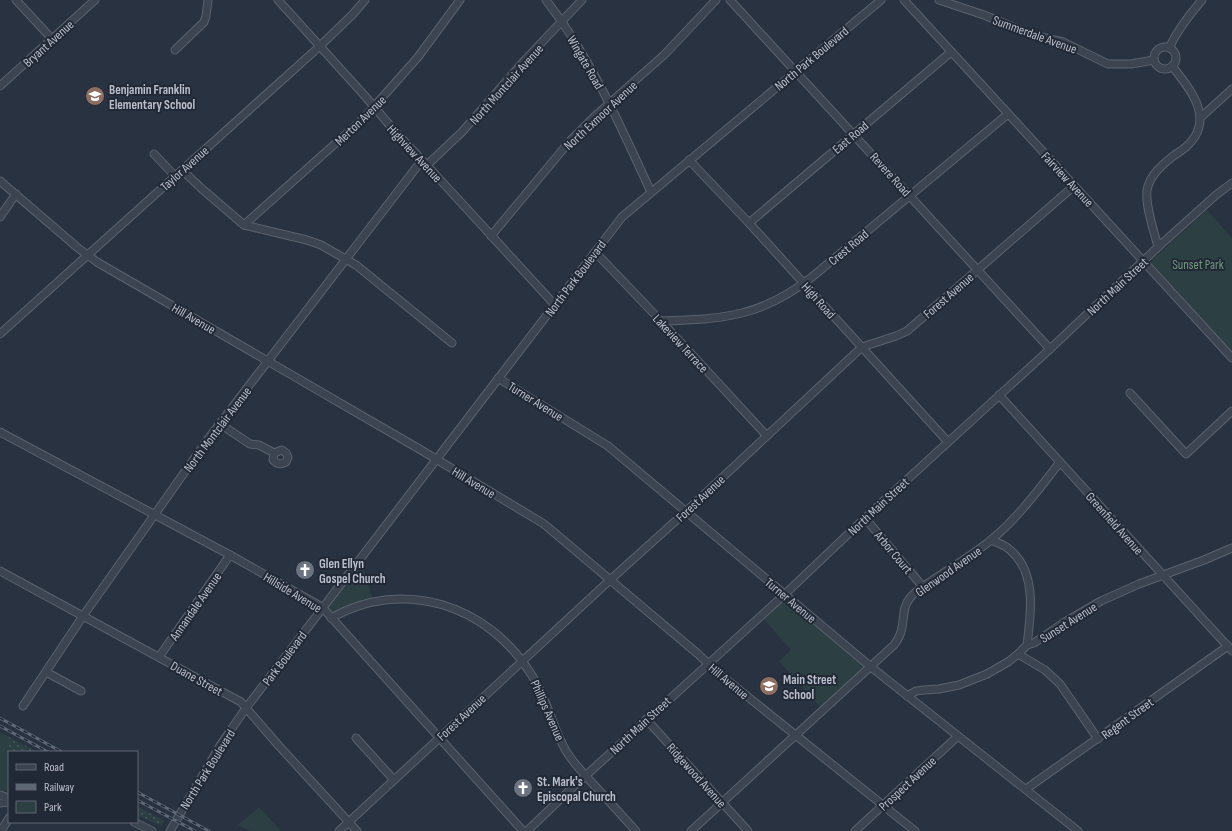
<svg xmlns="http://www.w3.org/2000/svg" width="1232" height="831" font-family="'Sofia Sans Condensed',sans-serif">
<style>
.grass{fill:url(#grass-dots)}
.park{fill:#2c4043}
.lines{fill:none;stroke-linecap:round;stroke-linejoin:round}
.minor-casing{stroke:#5b626e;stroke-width:9}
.minor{stroke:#3d4451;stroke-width:7}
.rail-casing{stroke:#5f6877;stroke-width:3}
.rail{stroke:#222936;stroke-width:1.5;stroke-dasharray:4.5;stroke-linecap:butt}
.labels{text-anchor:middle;stroke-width:4;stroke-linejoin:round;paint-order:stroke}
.street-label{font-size:13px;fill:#babfcb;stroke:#222936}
.poi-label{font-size:13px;font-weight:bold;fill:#babfcb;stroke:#222936;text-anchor:start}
.park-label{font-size:13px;fill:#739a7e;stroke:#222936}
</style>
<defs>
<pattern id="grass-dots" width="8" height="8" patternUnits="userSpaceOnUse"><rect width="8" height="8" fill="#2c4043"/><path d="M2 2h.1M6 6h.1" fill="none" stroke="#485a5d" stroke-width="1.8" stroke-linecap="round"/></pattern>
</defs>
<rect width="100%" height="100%" fill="#293241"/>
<g class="grass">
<polygon points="7,736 37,752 9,752 9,791 7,791"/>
<polygon points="137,806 164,821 161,826 137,815"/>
</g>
<g class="park">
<polygon points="1207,210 1232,238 1232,352 1152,264 1152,260"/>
<polygon points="361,559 373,601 331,614 324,606"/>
<polygon points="784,598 867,666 821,708 779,661 791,650 762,617"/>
<polygon points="0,732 7,736 7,791 0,792"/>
<polygon points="259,807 281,831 250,831 238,825"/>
</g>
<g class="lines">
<g class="minor-casing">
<g id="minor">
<polyline points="16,0 52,39"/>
<polyline points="278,0 364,95 393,129 422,160 554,304"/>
<path d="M546,0c45,58 74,125 105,192"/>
<polyline points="730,0 1050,349"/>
<polyline points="904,0 1232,358"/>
<polyline points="939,0 984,15 1032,35 1063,42 1108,64 1131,64 1154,60"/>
<circle cx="1165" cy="58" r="11"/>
<path d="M1169,48c9,-19 20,-33 33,-48"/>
<polyline points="175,50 204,22 206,16 208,0"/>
<polyline points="0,86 95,0"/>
<polyline points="1200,118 1232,89"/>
<polyline points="154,154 175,176"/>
<polyline points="689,160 749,223 948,442"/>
<polyline points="427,165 462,132 524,61 582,0"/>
<polyline points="182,170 201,188 244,225 307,240 321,245 356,265 452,343"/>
<polyline points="0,181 78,248 97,262 421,450 544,524 698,654 717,672 915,831"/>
<polyline points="0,217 16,194"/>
<polyline points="749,223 951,52"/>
<polyline points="244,225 364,118 418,57 460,0"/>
<polyline points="491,236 569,142 595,116 664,55 716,0"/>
<path d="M1158,247c-4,-16 -13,-41 -11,-57 3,-15 14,-24 25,-33 5,-4 11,-7 15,-11 29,-27 3,-57 -15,-80"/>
<polyline points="595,252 661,321 766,435"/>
<path d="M661,321c63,-2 100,-4 151,-44l196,-163"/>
<polyline points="0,334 320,46 353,14 365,0"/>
<polyline points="498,378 608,446 871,667 1078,831"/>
<polyline points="1130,393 1186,454 1232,411"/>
<polyline points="999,395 1232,651"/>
<path d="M220,424l30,20 9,1 15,8 -1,7c4,4 7,5 13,2l2,-5 -2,-4 -4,-3 -8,3"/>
<polyline points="0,432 230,555 322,607 523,831"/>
<polyline points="865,518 923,587"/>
<path d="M991,540c7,3 14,5 19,10 27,22 21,64 17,95"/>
<polyline points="0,571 241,702 279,746 357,831"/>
<path d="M331,618c73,-41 157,-13 200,56 16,24 21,52 35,77 8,13 19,24 29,35 14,15 27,30 41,45"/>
<polyline points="1018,654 1045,670 1060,684 1098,739"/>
<polyline points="159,657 230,555"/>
<polyline points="46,672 81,691"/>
<polyline points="907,696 916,691 924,690 939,689 959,685 987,674 1008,662 1018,654 1027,645 1034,643 1065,622 1101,601 1139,584 1204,560 1232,548"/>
<polyline points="23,706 83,616 208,439 422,160"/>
<polyline points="646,719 748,831"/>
<polyline points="356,738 394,780"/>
<polyline points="1026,789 1228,646"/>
<polyline points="0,795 9,798"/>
<polyline points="0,803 9,802"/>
<polyline points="134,822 152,831"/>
<polyline points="1,831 9,818"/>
<polyline points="170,831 221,744 246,708 622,217 881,0"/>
<polyline points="339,831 610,580 680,517 862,347 896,336 907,331 1074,186"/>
<polyline points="527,831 571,789 784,595 865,518 1050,349 1158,247 1216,195 1232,183"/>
<path d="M691,831l203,-186c14,-17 5,-34 16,-47 6,-8 16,-13 24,-19 19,-12 40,-25 57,-39 27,-22 48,-51 69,-78"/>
<polyline points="855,831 958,736"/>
</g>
</g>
<use href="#minor" class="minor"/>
<g class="rail-casing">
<g id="rail">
<polyline points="0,718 62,752"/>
<polyline points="0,726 48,752"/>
<polyline points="137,792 209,831"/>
<polyline points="137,800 195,831"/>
</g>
</g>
<use href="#rail" class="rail"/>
</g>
<defs>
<g id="school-disc" transform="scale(1)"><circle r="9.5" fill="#8d6e63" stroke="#222936"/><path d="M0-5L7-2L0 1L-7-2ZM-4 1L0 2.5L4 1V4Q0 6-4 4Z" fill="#fff"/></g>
<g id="church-disc" transform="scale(1)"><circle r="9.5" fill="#6b7280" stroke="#222936"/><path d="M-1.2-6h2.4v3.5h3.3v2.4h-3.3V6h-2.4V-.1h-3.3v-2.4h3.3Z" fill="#fff"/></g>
</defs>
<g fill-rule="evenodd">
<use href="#school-disc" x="95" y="96"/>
<use href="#church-disc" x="305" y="570"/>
<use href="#school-disc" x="769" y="686"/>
<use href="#church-disc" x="523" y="788"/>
</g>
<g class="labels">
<g class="street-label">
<text transform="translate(1035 34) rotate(20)" y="5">Summerdale Avenue</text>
<text transform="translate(48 43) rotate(-42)" y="5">Bryant Avenue</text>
<text transform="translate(811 58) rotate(-40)" y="5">North Park Boulevard</text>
<text transform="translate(586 62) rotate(60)" y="5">Wingate Road</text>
<text transform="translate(506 84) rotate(-48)" y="5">North Montclair Avenue</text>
<text transform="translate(600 115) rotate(-43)" y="5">North Exmoor Avenue</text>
<text transform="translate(360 120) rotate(-44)" y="5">Merton Avenue</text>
<text transform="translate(850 137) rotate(-40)" y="5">East Road</text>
<text transform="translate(415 153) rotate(47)" y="5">Highview Avenue</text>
<text transform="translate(184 168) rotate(-42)" y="5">Taylor Avenue</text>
<text transform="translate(891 174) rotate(48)" y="5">Revere Road</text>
<text transform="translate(1068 179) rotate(47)" y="5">Fairview Avenue</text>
<text transform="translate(848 247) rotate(-40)" y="5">Crest Road</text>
<text transform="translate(575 278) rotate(-53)" y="5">North Park Boulevard</text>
<text transform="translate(1117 286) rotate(-43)" y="5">North Main Street</text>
<text transform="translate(948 295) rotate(-41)" y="5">Forest Avenue</text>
<text transform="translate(819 300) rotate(48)" y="5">High Road</text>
<text transform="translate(194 318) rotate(30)" y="5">Hill Avenue</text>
<text transform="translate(681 343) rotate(47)" y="5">Lakeview Terrace</text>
<text transform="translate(536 401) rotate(32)" y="5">Turner Avenue</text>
<text transform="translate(217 429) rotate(-53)" y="5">North Montclair Avenue</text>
<text transform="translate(474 482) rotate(31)" y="5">Hill Avenue</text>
<text transform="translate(700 498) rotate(-43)" y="5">Forest Avenue</text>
<text transform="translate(878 506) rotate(-43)" y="5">North Main Street</text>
<text transform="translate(1115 523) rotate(48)" y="5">Greenfield Avenue</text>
<text transform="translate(894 552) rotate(50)" y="5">Arbor Court</text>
<text transform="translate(948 571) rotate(-35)" y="5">Glenwood Avenue</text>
<text transform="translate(293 592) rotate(31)" y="5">Hillside Avenue</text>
<text transform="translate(791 600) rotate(40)" y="5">Turner Avenue</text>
<text transform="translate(195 606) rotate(-55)" y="5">Annandale Avenue</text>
<text transform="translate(1068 622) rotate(-32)" y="5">Sunset Avenue</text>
<text transform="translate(284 658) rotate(-53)" y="5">Park Boulevard</text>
<text transform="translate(197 678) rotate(29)" y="5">Duane Street</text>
<text transform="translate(729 681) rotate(40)" y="5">Hill Avenue</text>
<text transform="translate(548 710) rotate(66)" y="5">Phillips Avenue</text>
<text transform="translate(461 717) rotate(-43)" y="5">Forest Avenue</text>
<text transform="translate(1127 718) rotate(-36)" y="5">Regent Street</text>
<text transform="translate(640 725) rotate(-43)" y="5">North Main Street</text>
<text transform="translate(207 769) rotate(-58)" y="5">North Park Boulevard</text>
<text transform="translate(697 775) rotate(48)" y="5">Ridgewood Avenue</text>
<text transform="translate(907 783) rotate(-43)" y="5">Prospect Avenue</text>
</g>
<g class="poi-label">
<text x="109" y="94">Benjamin Franklin<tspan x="109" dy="15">Elementary School</tspan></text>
<text x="319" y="568">Glen Ellyn<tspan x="319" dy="15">Gospel Church</tspan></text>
<text x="783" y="684">Main Street<tspan x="783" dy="15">School</tspan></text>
<text x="537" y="786">St. Mark's<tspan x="537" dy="15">Episcopal Church</tspan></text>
</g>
<g class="park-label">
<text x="1198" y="269">Sunset Park</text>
</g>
</g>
<rect x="8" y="751" width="130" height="72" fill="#222936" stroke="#5f6572"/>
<rect x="16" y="764" width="20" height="6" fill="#3d4451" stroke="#5f6572"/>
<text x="44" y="771" font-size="12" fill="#babfcb">Road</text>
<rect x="16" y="784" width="20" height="6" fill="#5f6877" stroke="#5f6572"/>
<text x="44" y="791" font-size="12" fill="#babfcb">Railway</text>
<rect x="16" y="801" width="20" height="12" fill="#2c4043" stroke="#5f6572"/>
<text x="44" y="811" font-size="12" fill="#babfcb">Park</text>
</svg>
